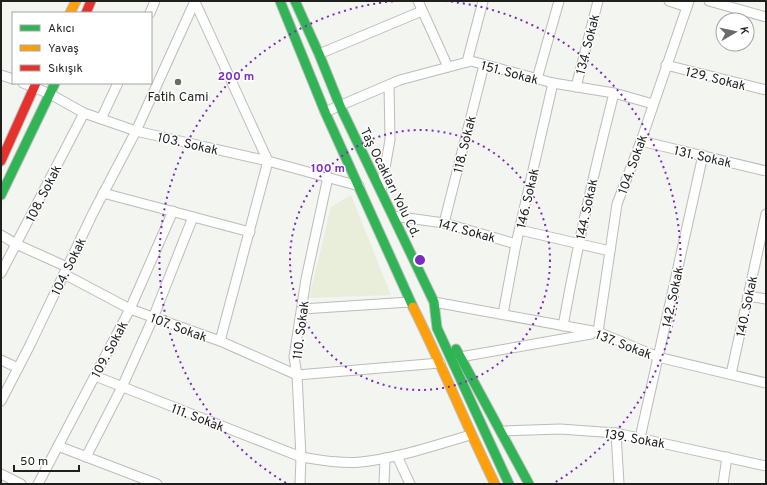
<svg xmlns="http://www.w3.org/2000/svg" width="767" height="485" font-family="Overpass,sans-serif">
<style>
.green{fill:#e8eeda}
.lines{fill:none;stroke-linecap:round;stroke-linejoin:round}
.street-casing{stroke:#bbbdb9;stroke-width:11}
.fast-casing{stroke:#bbbdb9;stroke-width:11}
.slow-casing{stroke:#bbbdb9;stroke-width:11}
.jam-casing{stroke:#bbbdb9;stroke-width:11}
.street{stroke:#fdfefd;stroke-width:9}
.fast{stroke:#30b455;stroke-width:9}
.slow{stroke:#ff9f0a;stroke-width:9}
.jam{stroke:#e5322d;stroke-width:9}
.ring{fill:none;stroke:#7b2cbf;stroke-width:2;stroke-dasharray:2 4}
.poi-dot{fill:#696b68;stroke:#fff;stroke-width:1.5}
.labels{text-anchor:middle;stroke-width:3;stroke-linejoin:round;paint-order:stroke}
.street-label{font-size:13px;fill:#1f201e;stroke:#fff}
.poi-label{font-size:13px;fill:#1f201e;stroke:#fff}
.centre{fill:#7b2cbf;stroke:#fff;stroke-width:2}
.ring-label{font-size:12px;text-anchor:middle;font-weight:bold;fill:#7b2cbf;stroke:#fff;stroke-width:3;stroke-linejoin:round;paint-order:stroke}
</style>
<rect width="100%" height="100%" fill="#f3f5f1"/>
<polygon class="green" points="351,195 391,295 309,298 331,207"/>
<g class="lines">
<g class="street-casing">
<g id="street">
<polyline points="418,1 448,67"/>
<polyline points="669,1 687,7"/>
<polyline points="709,1 766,17"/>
<polyline points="195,2 268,161 220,341"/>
<polyline points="150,13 155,1"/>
<polyline points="319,54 422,11"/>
<polyline points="467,62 483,1"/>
<polyline points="666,65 766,90"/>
<polyline points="1,75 13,79"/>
<polyline points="537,79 559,1"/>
<polyline points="23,83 50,94 84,113 136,131 268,161 359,186"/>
<polyline points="576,87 598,1"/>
<polyline points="325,112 400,80 471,61 553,83 614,93 653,104"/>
<polyline points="101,119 118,83"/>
<polyline points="641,141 766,171"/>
<polyline points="381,190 390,140 389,85"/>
<polyline points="103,193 250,232"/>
<polyline points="393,216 444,223 516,244"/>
<polyline points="444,223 484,65"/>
<polyline points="520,230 610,251"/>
<polyline points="1,235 16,244 67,267"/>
<polyline points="1,273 84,113"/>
<polyline points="64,274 130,309 220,341 297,375 440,363"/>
<polyline points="748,296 766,299"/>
<polyline points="434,302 598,332 658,357 766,383"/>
<polyline points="302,309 410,302"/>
<polyline points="503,314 516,244 553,83"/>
<path d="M563,326c14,-78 31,-155 51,-233"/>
<polyline points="598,332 617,204 641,141 689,1"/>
<polyline points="460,357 591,334"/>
<polyline points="1,360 18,368"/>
<polyline points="731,374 766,214"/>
<path d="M95,376l206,81c20,3 40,7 60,5 38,-4 74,-17 110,-27"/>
<polyline points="1,401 30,345 93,213 136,131 195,1"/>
<polyline points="501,431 560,429 616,433 766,466"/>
<polyline points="616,433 619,484"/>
<polyline points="640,438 703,155"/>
<polyline points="58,446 157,484"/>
<polyline points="397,456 410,484"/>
<polyline points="86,457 122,387 153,318 193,217"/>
<polyline points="1,474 21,484"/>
<polyline points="38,484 130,309 173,211"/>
<polyline points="300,484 301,457 297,375 294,357 306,279 328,177"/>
<polyline points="384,484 385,458"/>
<polyline points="723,484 727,457"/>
</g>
</g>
<g class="fast-casing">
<g id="fast">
<polyline points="280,1 325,112 413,307"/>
<polyline points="295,1 319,54 340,106 434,302 437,328 509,484"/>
<polyline points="1,195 55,83"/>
<polyline points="456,349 529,484"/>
</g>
</g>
<g class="slow-casing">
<g id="slow">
<polyline points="70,13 76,1"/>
<path d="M413,307c29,58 53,118 82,177"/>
</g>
</g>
<g class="jam-casing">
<g id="jam">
<polyline points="86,13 91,1"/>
<polyline points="1,161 36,83"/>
</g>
</g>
<use href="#street" class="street"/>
<use href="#fast" class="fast"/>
<use href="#slow" class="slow"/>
<use href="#jam" class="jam"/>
</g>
<g class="ring">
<circle cx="420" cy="260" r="130"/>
<path d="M286 483A260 260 0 0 1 395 1M445 1A260 260 0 0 1 554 483"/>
</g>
<circle class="poi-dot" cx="178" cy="82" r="4"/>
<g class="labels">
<g class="street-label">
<text transform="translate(587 44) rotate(-76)" y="5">134. Sokak</text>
<text transform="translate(510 72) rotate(15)" y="5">151. Sokak</text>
<text transform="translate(716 78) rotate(14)" y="5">129. Sokak</text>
<text transform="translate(188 143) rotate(13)" y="5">103. Sokak</text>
<text transform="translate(464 144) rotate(-76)" y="5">118. Sokak</text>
<text transform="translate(703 156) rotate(13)" y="5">131. Sokak</text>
<text transform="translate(632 164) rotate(-70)" y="5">104. Sokak</text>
<text transform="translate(391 182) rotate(64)" y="5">Taş Ocakları Yolu Cd.</text>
<text transform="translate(43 193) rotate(-63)" y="5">108. Sokak</text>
<text transform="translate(527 198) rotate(-77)" y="5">146. Sokak</text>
<text transform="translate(586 209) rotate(-78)" y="5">144. Sokak</text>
<text transform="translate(467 230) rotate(15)" y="5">147. Sokak</text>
<text transform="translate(68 266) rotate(-64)" y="5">104. Sokak</text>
<text transform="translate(672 297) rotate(-78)" y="5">142. Sokak</text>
<text transform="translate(746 306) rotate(-78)" y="5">140. Sokak</text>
<text transform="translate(179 327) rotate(20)" y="5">107. Sokak</text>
<text transform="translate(300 330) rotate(-83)" y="5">110. Sokak</text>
<text transform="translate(624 344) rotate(21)" y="5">137. Sokak</text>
<text transform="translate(109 349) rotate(-62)" y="5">109. Sokak</text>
<text transform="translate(198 417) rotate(21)" y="5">111. Sokak</text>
<text transform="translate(635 438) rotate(10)" y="5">139. Sokak</text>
</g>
<g class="poi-label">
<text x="178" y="101">Fatih Cami</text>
</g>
</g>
<circle cx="420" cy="260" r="6" class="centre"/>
<g class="ring-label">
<text x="236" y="80">200 m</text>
<text x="328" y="172">100 m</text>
</g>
<rect width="767" height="485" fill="none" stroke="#1f201e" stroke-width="4"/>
<rect x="12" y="12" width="140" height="72" fill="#ffffff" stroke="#a5a6a5"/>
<rect x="20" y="25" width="20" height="6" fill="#30b455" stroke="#a5a6a5"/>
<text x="48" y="32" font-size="12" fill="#1f201e">Akıcı</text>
<rect x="20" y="45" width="20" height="6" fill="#ff9f0a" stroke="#a5a6a5"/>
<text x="48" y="52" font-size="12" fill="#1f201e">Yavaş</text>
<rect x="20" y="65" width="20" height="6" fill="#e5322d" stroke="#a5a6a5"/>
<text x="48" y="72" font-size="12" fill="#1f201e">Sıkışık</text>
<g transform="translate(735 32) rotate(81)"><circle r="19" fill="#ffffff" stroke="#a5a6a5"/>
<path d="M0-3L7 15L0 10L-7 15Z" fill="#696b68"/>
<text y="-6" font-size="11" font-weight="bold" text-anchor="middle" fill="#1f201e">K</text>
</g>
<path d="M14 465v6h65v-6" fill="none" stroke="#1f201e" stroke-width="2"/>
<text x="20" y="465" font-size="12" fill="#1f201e" stroke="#ffffff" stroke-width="3" paint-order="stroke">50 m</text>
</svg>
